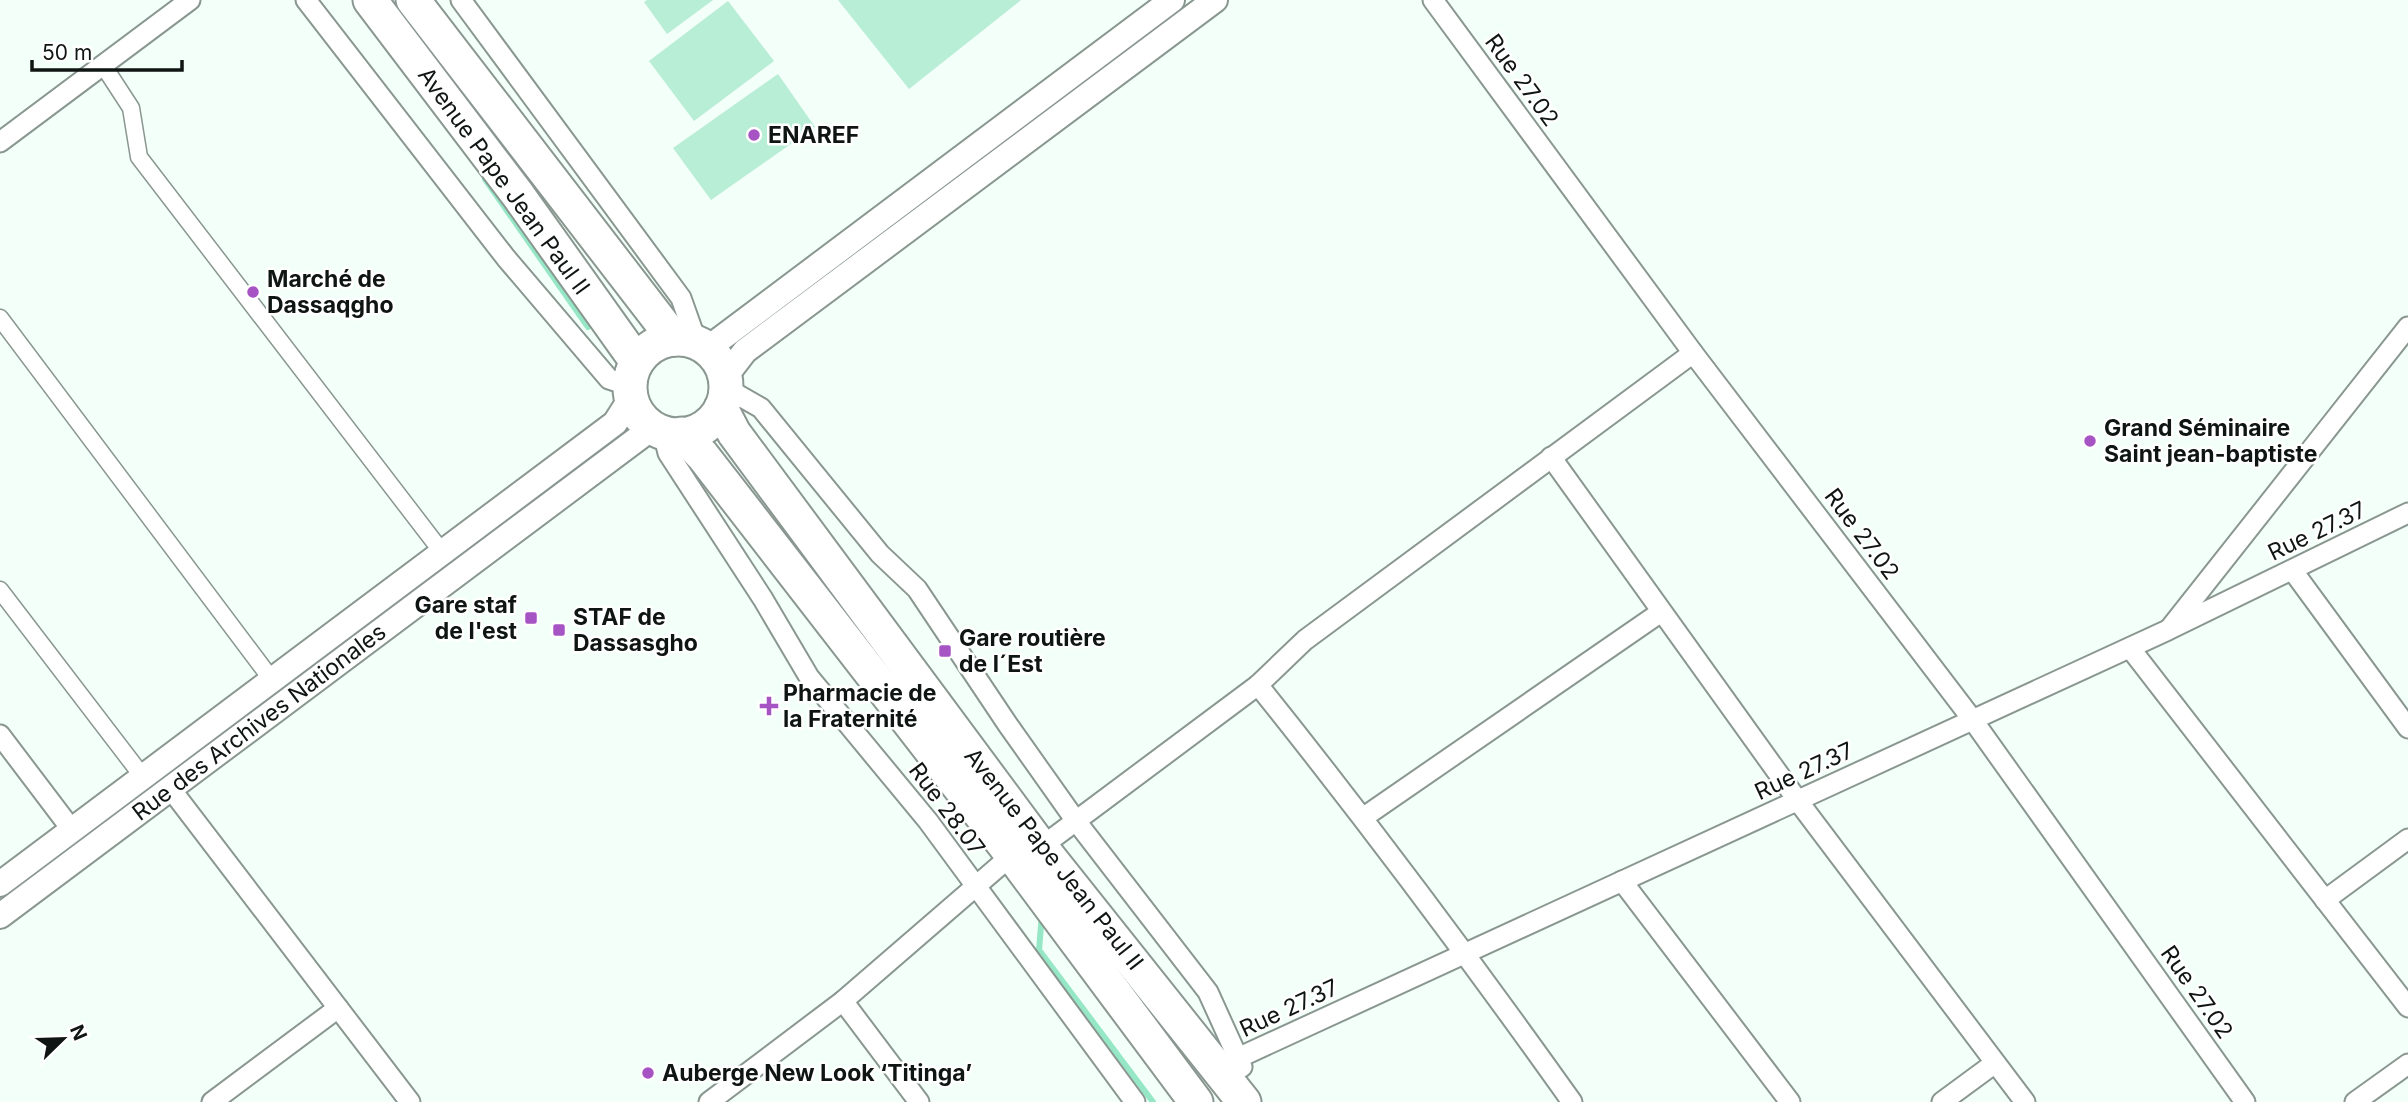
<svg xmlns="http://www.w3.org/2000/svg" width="2408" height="1102" font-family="Inter,sans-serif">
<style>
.green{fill:#b8edd6}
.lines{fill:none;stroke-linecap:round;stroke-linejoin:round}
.stream{stroke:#95e7c6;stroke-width:6}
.pedestrian-casing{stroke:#8a9791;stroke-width:19}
.minor-casing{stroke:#8a9791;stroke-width:23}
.tertiary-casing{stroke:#8a9791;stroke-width:28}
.trunk-casing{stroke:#8a9791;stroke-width:37}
.pedestrian{stroke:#fff;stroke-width:16}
.minor{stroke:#fff;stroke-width:19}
.tertiary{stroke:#fff;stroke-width:24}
.trunk{stroke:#fff;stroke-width:33}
.poi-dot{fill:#a653c3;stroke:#fff;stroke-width:2.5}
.labels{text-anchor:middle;stroke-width:5;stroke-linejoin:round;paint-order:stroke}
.street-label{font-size:23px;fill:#0f1512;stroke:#fff}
.poi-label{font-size:23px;font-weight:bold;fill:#0f1512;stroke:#fff;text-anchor:start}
</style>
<rect width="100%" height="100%" fill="#f3fff9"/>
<g class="green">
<polygon points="647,0 713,0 667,34 644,2"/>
<polygon points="838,0 1021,0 909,89"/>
<polygon points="728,1 774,61 694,121 649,61"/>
<polygon points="778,74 815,127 711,200 673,148"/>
</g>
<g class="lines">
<g class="stream">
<polyline points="485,179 588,327"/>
<polyline points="1042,914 1039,950 1153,1102"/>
</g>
<g class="pedestrian-casing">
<g id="pedestrian">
<polyline points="103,65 131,108 139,157 442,552"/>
<polyline points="0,318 272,680"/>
<polyline points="0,590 143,777"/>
</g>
</g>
<g class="minor-casing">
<g id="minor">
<polyline points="306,0 506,258 609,379 630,386"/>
<polyline points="461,0 681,298 697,343"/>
<polyline points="1433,0 1693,353 1972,719 2245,1102"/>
<polyline points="0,142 190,0"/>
<polyline points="726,388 761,408 880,554 917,589 1008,725 1076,821 1208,992 1242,1067"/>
<polyline points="663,433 668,453 763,599 809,677 928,821 1135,1102"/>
<polyline points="1551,457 1798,801 2025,1102"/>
<polyline points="2293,571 2408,728"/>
<polyline points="2171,627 2408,327"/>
<polyline points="2130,648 2408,1007"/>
<path d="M1258,685c109,136 213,275 314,417"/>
<polyline points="0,735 72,830"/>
<polyline points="170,788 410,1102"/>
<polyline points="1364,817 1661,612"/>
<polyline points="1041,847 1258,685 1305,640 1693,353"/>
<polyline points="1622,881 1790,1102"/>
<polyline points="2325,900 2408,839"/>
<polyline points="843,1001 919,1102"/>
<polyline points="1220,1072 1240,1057 2168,630 2408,513"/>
<polyline points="212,1102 338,1008"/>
<polyline points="709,1102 843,1001 1012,855"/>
<polyline points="1942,1102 1995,1063"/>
<polyline points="2355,1102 2408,1064"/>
</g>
</g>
<g class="tertiary-casing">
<g id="tertiary">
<polyline points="707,349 1172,0"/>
<polyline points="725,377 745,351 1215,0"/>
<polyline points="0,884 615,423 631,398"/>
<polyline points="0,916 652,428"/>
</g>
</g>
<g class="trunk-casing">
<g id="trunk">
<polyline points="370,0 518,195 637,362"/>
<polyline points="413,0 674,339"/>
<circle cx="678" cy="387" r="48"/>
<polyline points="721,408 734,433 1041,847 1244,1102"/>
<polyline points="682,434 703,456 1012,855 1196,1102"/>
</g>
</g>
<use href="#pedestrian" class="pedestrian"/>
<use href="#minor" class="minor"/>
<use href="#tertiary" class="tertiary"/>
<use href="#trunk" class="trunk"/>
</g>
<g class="poi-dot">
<circle cx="754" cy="135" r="7"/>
<circle cx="253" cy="292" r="7"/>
<circle cx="2090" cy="441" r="7"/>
<rect x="524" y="611" width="14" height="14" rx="3.5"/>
<rect x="552" y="623" width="14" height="14" rx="3.5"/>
<rect x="938" y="644" width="14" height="14" rx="3.5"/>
<path d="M765.5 695.5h7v7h7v7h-7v7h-7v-7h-7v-7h7z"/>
<circle cx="648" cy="1073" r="7"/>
</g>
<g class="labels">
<g class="street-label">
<text transform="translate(1522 80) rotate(54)" y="8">Rue 27.02</text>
<text transform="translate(504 181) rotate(54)" y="8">Avenue Pape Jean Paul II</text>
<text transform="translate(2317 531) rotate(-26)" y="8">Rue 27.37</text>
<text transform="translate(1862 534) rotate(53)" y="8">Rue 27.02</text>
<text transform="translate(259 722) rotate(-37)" y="8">Rue des Archives Nationales</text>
<text transform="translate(1804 771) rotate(-25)" y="8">Rue 27.37</text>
<text transform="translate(947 809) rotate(53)" y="8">Rue 28.07</text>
<text transform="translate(1054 859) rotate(52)" y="8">Avenue Pape Jean Paul II</text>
<text transform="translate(2197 992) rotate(55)" y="8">Rue 27.02</text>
<text transform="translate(1289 1008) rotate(-25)" y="8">Rue 27.37</text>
</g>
<g class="poi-label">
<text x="768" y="143">ENAREF</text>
<text x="267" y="287">Marché de<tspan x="267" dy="26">Dassaqgho</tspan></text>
<text x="2104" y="436">Grand Séminaire<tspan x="2104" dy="26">Saint jean-baptiste</tspan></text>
<text x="517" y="613" text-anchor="end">Gare staf<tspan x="517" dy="26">de l'est</tspan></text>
<text x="573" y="625">STAF de<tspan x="573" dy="26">Dassasgho</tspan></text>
<text x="959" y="646">Gare routière<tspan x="959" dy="26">de l´Est</tspan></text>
<text x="783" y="701">Pharmacie de<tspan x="783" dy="26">la Fraternité</tspan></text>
<text x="662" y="1081">Auberge New Look ‘Titinga’</text>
</g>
</g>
<g transform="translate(63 1039) rotate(67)" stroke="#ffffff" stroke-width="5" paint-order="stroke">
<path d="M0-5L12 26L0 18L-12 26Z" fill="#0f1512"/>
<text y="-10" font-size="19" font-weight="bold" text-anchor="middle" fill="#0f1512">N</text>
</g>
<path d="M32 60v10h150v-10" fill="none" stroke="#0f1512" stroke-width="3.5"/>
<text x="42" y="60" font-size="21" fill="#0f1512" stroke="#ffffff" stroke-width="5" paint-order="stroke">50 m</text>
</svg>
